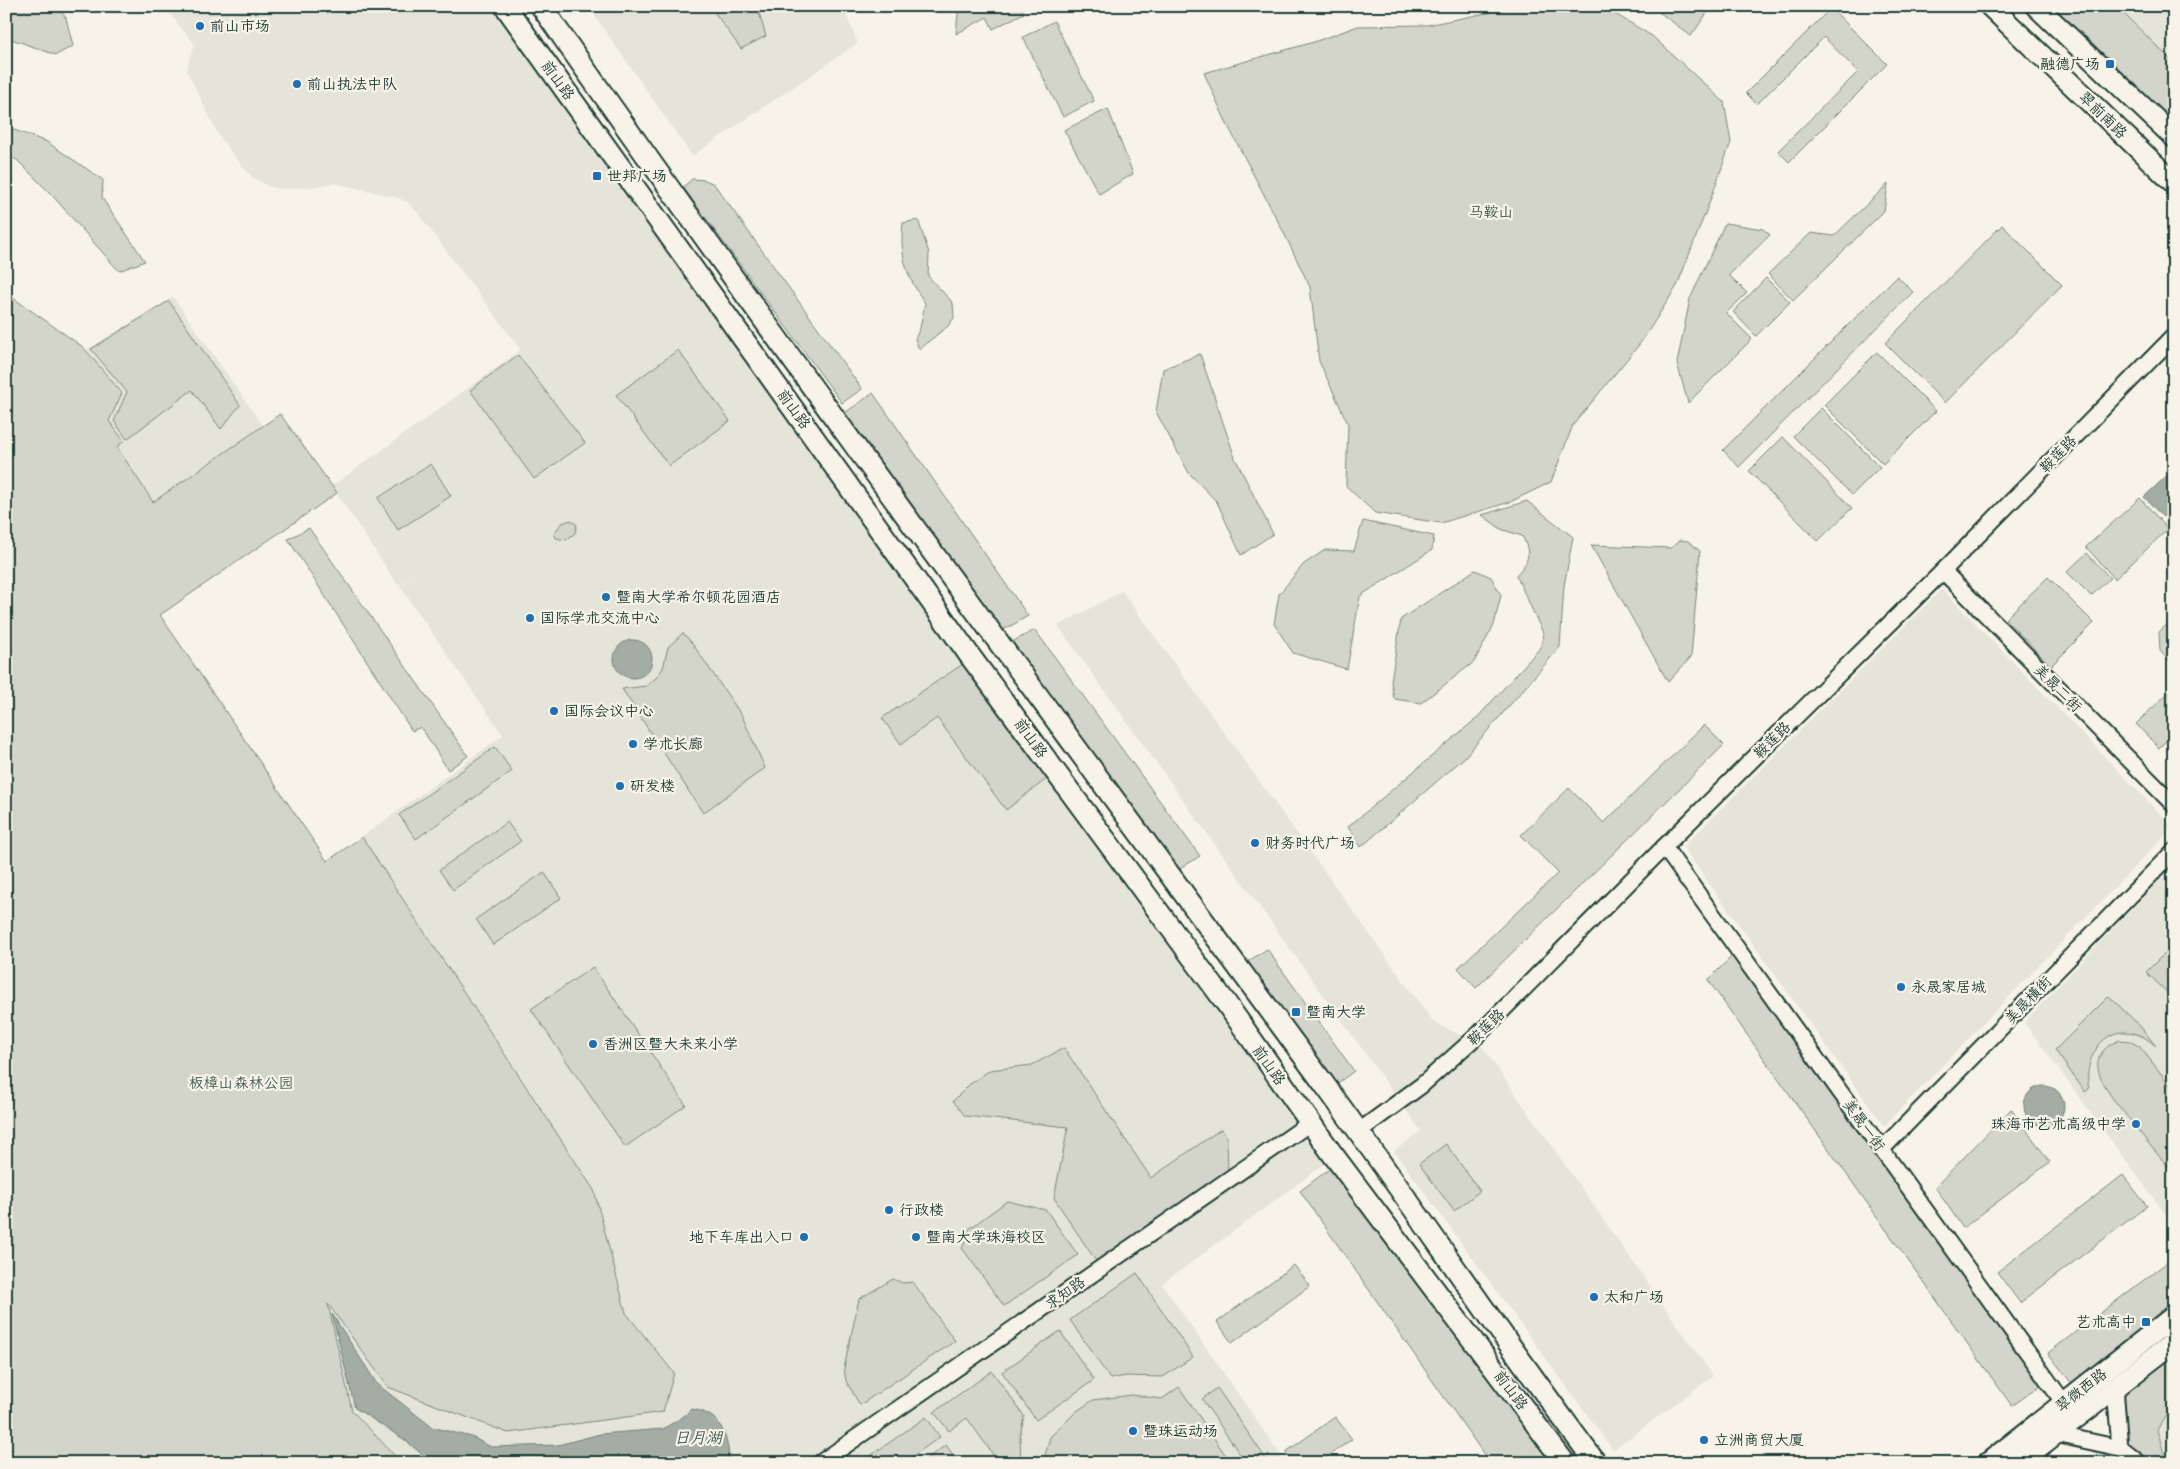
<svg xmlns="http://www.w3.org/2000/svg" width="2180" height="1469" font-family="'Balsamiq Sans','LXGW WenKai TC',sans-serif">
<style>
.built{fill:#e5e4d9}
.green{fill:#d3d5ca;stroke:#79897f}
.water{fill:#a4ada3;stroke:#6f8077}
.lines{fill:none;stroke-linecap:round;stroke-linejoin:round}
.minor-casing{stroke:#1f3d34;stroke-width:19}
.major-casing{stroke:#1f3d34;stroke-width:24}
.minor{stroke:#f7f3e8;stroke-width:15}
.major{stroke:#f7f3e8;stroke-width:20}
.poi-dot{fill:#1f6fb2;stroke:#f7f3e8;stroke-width:2}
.labels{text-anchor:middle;stroke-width:4.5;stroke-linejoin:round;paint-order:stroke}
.poi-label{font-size:15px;fill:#1f3d34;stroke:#f7f3e8;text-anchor:start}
.street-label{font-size:15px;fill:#1f3d34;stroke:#f7f3e8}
.park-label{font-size:15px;fill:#435b52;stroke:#f7f3e8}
.water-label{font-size:16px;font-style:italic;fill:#405950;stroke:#f7f3e8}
</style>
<rect width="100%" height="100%" fill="#f7f3e8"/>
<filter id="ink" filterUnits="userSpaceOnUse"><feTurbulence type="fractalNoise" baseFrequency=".02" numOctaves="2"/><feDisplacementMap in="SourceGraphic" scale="10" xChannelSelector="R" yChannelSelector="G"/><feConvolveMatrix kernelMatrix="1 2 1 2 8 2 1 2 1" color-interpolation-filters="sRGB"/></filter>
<g filter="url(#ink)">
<g class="built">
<polygon points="164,6 505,6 1334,1157 1162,1284 1286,1463 402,1463 352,1411 328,1303 388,1387 674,1373 626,1313 594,1189 362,837 503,735 399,585 465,539 398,585 332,486 521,350 417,212 407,202 396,197 334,183 310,187 282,189 270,187 252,177 238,161 219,136 187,71 189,59 195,45"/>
<polygon points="588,6 842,6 858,43 692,156"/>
<polygon points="2038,6 2174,6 2174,135"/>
<polygon points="173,297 263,426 153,502 117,446 124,441 109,421 122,392 86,350"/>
<polygon points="1942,589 2173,827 1884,1126 1683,847"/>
<polygon points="1122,591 1433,1022 1481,1045 1713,1376 1613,1450 1394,1151 1421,1131 1058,626"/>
<polygon points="2174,865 2174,1226 2024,1022"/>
<polygon points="2174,1402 2174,1463 2167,1463 2157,1430"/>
</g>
<g class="green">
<polygon points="6,6 57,6 66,18 73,46 56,55 6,37"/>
<polygon points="710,6 757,6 766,36 741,49"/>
<polygon points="963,6 1020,6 1024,13 993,29 987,17 956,34 958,12"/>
<polygon points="1522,6 1602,6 1652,36 1724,102 1731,142 1711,198 1677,286 1642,341 1573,425 1551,482 1510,502 1441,523 1375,513 1346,486 1348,424 1319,361 1310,287 1283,231 1227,124 1204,73 1314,42 1358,26 1427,25"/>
<polygon points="1651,6 1712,6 1691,36"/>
<polygon points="2056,6 2116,6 2174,63 2174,129 2051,11"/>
<polygon points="1831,8 1887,64 1789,162 1778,151 1858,72 1824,37 1757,104 1746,93"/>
<polygon points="1054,21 1094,101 1063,117 1023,37"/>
<polygon points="1108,109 1133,174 1099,194 1064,130"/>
<polygon points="6,127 47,142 103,180 102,198 145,261 119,271 51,194 17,160 6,155"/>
<polygon points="692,179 705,180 714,184 862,389 842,403 683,187"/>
<polygon points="1888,184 1884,211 1793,300 1768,274 1811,233 1834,236"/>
<path d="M918,220l11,33 -1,23 25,27 1,15 -6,8 -29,23 -4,-10 5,-11 5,-25c-18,-26 -26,-47 -22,-80z"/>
<polygon points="1725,223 1763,229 1770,235 1729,275 1747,293 1726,313 1752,339 1688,403 1677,363 1690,299"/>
<polygon points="2002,225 2062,285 1945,403 1885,343"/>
<polygon points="1897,276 1913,292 1739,467 1723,450"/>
<polygon points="1766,278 1790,302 1756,336 1733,312"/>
<polygon points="6,293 83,347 122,393 109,421 124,441 117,447 153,502 280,414 337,493 160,615 327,861 362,837 594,1190 626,1313 674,1373 663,1412 508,1433 388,1387 328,1304 352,1411 402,1463 6,1463"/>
<polygon points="169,301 240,405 221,429 192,390 127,439 114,421 127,392 91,349"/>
<polygon points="678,350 730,421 669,466 616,395"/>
<polygon points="1877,352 1936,411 1883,464 1824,405"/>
<polygon points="1200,354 1235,458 1273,534 1241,555 1217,502 1189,473 1156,412 1163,369"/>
<polygon points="518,355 585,443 534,479 470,390"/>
<polygon points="873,393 1028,616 1000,632 842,415"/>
<polygon points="1821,408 1880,467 1852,495 1793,436"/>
<polygon points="1783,437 1852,508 1818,541 1749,471"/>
<polygon points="431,464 451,496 398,530 378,498"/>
<polygon points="2140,498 2168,529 2115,579 2086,547"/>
<path d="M1527,501l46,36 -9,49 -4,61 -96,111 -103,89 -13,-20 129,-109 64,-71 2,-14 -27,-58c14,-14 15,-22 6,-39l-21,-7 -19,-14z"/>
<polygon points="571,520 577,525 575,533 566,540 556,538 554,533 562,523"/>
<polygon points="1363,521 1434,536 1432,550 1360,596 1347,669 1293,653 1274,624 1279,594 1304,564 1325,550 1354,551"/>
<polygon points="309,528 468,756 448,770 421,727 412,731 288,539"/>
<polygon points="1680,540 1688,541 1700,551 1691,657 1668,682 1591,545 1671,548"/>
<polygon points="2087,553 2110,578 2091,596 2067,572"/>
<polygon points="1475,570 1491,577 1501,595 1494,625 1474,662 1421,703 1394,699 1391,681 1401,619"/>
<polygon points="2048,577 2094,623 2051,666 2005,619"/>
<polygon points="2174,618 2174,666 2160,651 2159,632"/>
<polygon points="1035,630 1200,856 1175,872 1012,642"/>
<polygon points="683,633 692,643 742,716 765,768 703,813 622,689 646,686 656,678 663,668 668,647"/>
<polygon points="969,660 1053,774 1006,810 937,718 901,744 882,718"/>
<polygon points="2174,687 2174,733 2159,748 2136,724"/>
<polygon points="1704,725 1724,745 1476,988 1458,968 1558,873 1521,835 1569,788 1604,823"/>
<polygon points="495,747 512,771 416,839 399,815"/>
<polygon points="507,822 521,841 453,890 439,870"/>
<polygon points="544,872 561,898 493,945 476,919"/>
<polygon points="2174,944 2174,999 2146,972"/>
<polygon points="1267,949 1354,1071 1335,1085 1247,962"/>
<polygon points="1732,956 2041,1385 2012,1406 1708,980"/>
<polygon points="593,967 686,1105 625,1147 531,1009"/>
<path d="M2109,996l30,29 17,21c-5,-4 -11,-9 -17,-11 -34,-14 -57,24 -50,54l-4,3 -30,-42z"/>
<path d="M2120,1040l10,1 10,6 34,43v82l-10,-10c-12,-14 -23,-28 -34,-42 -19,-24 -56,-62 -10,-80z"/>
<polygon points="1064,1048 1151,1178 1221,1129 1227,1137 1228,1172 1098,1264 1054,1198 1068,1127 965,1116 953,1101 970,1084 990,1070 1032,1065"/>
<polygon points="2011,1109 2050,1162 1963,1228 1935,1187"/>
<polygon points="1446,1144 1480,1191 1454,1211 1419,1164"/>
<polygon points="1336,1164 1561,1463 1490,1463 1300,1191"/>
<polygon points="2123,1175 2147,1206 2020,1303 1997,1272"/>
<polygon points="1007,1201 1046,1210 1078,1255 1004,1306 962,1248 967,1238 969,1229"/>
<polygon points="2174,1257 2174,1308 2073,1385 2048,1353"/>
<polygon points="1294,1265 1310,1286 1232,1343 1217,1322"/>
<polygon points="1137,1273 1193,1357 1163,1377 1126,1376 1110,1379 1070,1320"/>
<polygon points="893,1279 903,1283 913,1282 955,1341 860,1405 846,1381 844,1368 859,1299"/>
<polygon points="1060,1331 1094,1380 1036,1420 1002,1372"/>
<polygon points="2174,1350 2174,1402 2157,1430 2167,1463 2150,1463 2126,1443 2122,1392"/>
<polygon points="992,1371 1024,1416 1020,1437 1021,1463 999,1463 967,1418 949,1431 934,1412"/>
<polygon points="1179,1387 1231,1463 1043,1463 1050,1437 1077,1411 1093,1400 1132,1395 1162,1399"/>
<polygon points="1217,1388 1269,1463 1246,1463 1202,1399"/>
<polygon points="926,1417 940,1437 903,1463 860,1463"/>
<polygon points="1335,1417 1352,1439 1319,1463 1294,1463 1286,1452"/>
<polygon points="946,1445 959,1463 921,1463"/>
</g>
<g class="water">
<polygon points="2174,469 2174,507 2163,517 2144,497"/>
<circle cx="633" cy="659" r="19"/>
<circle cx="2044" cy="1106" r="20"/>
<path d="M332,1314l45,70 55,43 40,10 19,10 67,-2 42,-11 63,-5 21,-13 7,-7c31,4 36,26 39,54h-298l-27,-23 -50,-32z"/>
</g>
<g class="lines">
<g class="minor-casing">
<g id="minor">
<polyline points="1943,571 2174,805"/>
<polyline points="1664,847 2064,1403"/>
<polyline points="1358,1132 1422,1085 1479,1034 1664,847 1943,571 2174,336"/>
<polyline points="1881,1150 2174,851"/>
<polyline points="2115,1387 2120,1448"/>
<polyline points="2055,1434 2120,1448 2139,1463"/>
<polyline points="820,1463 1310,1123"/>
</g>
</g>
<g class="major-casing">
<g id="major">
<polyline points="505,6 970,656 1226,1003 1331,1152 1565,1463"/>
<path d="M541,6c255,366 522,723 786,1082 91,124 176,252 269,375"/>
<polyline points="1990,6 2174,183"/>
<polyline points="2036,6 2174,137"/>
<polyline points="1988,1463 2174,1316"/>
<polyline points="2018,1463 2174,1342"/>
</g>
</g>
<use href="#minor" class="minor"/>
<use href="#major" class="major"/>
</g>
</g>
<g class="poi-dot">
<circle cx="200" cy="26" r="5"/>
<rect x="2105" y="59" width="10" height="10" rx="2.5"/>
<circle cx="297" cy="84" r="5"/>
<rect x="592" y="171" width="10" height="10" rx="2.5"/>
<circle cx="606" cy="597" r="5"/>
<circle cx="530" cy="618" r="5"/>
<circle cx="554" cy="711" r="5"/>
<circle cx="633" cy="744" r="5"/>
<circle cx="620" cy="786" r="5"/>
<circle cx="1255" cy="843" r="5"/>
<circle cx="1901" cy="987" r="5"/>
<rect x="1291" y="1007" width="10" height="10" rx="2.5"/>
<circle cx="593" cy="1044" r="5"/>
<circle cx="2136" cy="1124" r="5"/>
<circle cx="889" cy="1210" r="5"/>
<circle cx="804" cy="1237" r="5"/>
<circle cx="916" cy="1237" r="5"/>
<circle cx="1594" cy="1297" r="5"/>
<rect x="2141" y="1317" width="10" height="10" rx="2.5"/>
<circle cx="1133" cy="1431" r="5"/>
<circle cx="1704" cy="1440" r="5"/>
</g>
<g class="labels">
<g class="poi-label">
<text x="210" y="31">前山市场</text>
<text x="2100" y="69" text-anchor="end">融德广场</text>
<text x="307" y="89">前山执法中队</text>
<text x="607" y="181">世邦广场</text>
<text x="616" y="602">暨南大学希尔顿花园酒店</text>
<text x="540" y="623">国际学术交流中心</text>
<text x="564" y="716">国际会议中心</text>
<text x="643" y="749">学术长廊</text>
<text x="630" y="791">研发楼</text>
<text x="1265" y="848">财务时代广场</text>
<text x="1911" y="992">永晟家居城</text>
<text x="1306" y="1017">暨南大学</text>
<text x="603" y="1049">香洲区暨大未来小学</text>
<text x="2126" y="1129" text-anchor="end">珠海市艺术高级中学</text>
<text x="899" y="1215">行政楼</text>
<text x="794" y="1242" text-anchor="end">地下车库出入口</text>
<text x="926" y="1242">暨南大学珠海校区</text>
<text x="1604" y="1302">太和广场</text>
<text x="2136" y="1327" text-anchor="end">艺术高中</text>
<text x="1143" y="1436">暨珠运动场</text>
<text x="1714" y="1445">立洲商贸大厦</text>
</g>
<g class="street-label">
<text transform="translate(558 80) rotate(54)" y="5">前山路</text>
<text transform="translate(2103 115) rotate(44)" y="5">翠前南路</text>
<text transform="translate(794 409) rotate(54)" y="5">前山路</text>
<text transform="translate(2058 454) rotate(-46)" y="5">鞍莲路</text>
<text transform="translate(2058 688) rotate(45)" y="5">美晟二街</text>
<text transform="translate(1031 738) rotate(54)" y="5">前山路</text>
<text transform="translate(1772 740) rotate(-45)" y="5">鞍莲路</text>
<text transform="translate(2028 1000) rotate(-46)" y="5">美晟橫街</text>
<text transform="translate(1486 1027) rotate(-44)" y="5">鞍莲路</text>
<text transform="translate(1269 1065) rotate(55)" y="5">前山路</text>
<text transform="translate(1864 1125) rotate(54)" y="5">美晟一街</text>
<text transform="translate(1065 1293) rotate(-35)" y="5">求知路</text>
<text transform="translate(1511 1390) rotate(53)" y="5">前山路</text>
<text transform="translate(2081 1390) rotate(-38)" y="5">翠微西路</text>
</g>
<g class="park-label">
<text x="1491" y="217">马鞍山</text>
<text x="241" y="1088">板樟山森林公园</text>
</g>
<g class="water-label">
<text x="698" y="1443">日月湖</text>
</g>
</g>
<rect width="2180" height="1469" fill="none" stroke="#f7f3e8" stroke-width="25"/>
<rect x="12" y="12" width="2155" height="1444" fill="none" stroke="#1f3d34" stroke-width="2" filter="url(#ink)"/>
</svg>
